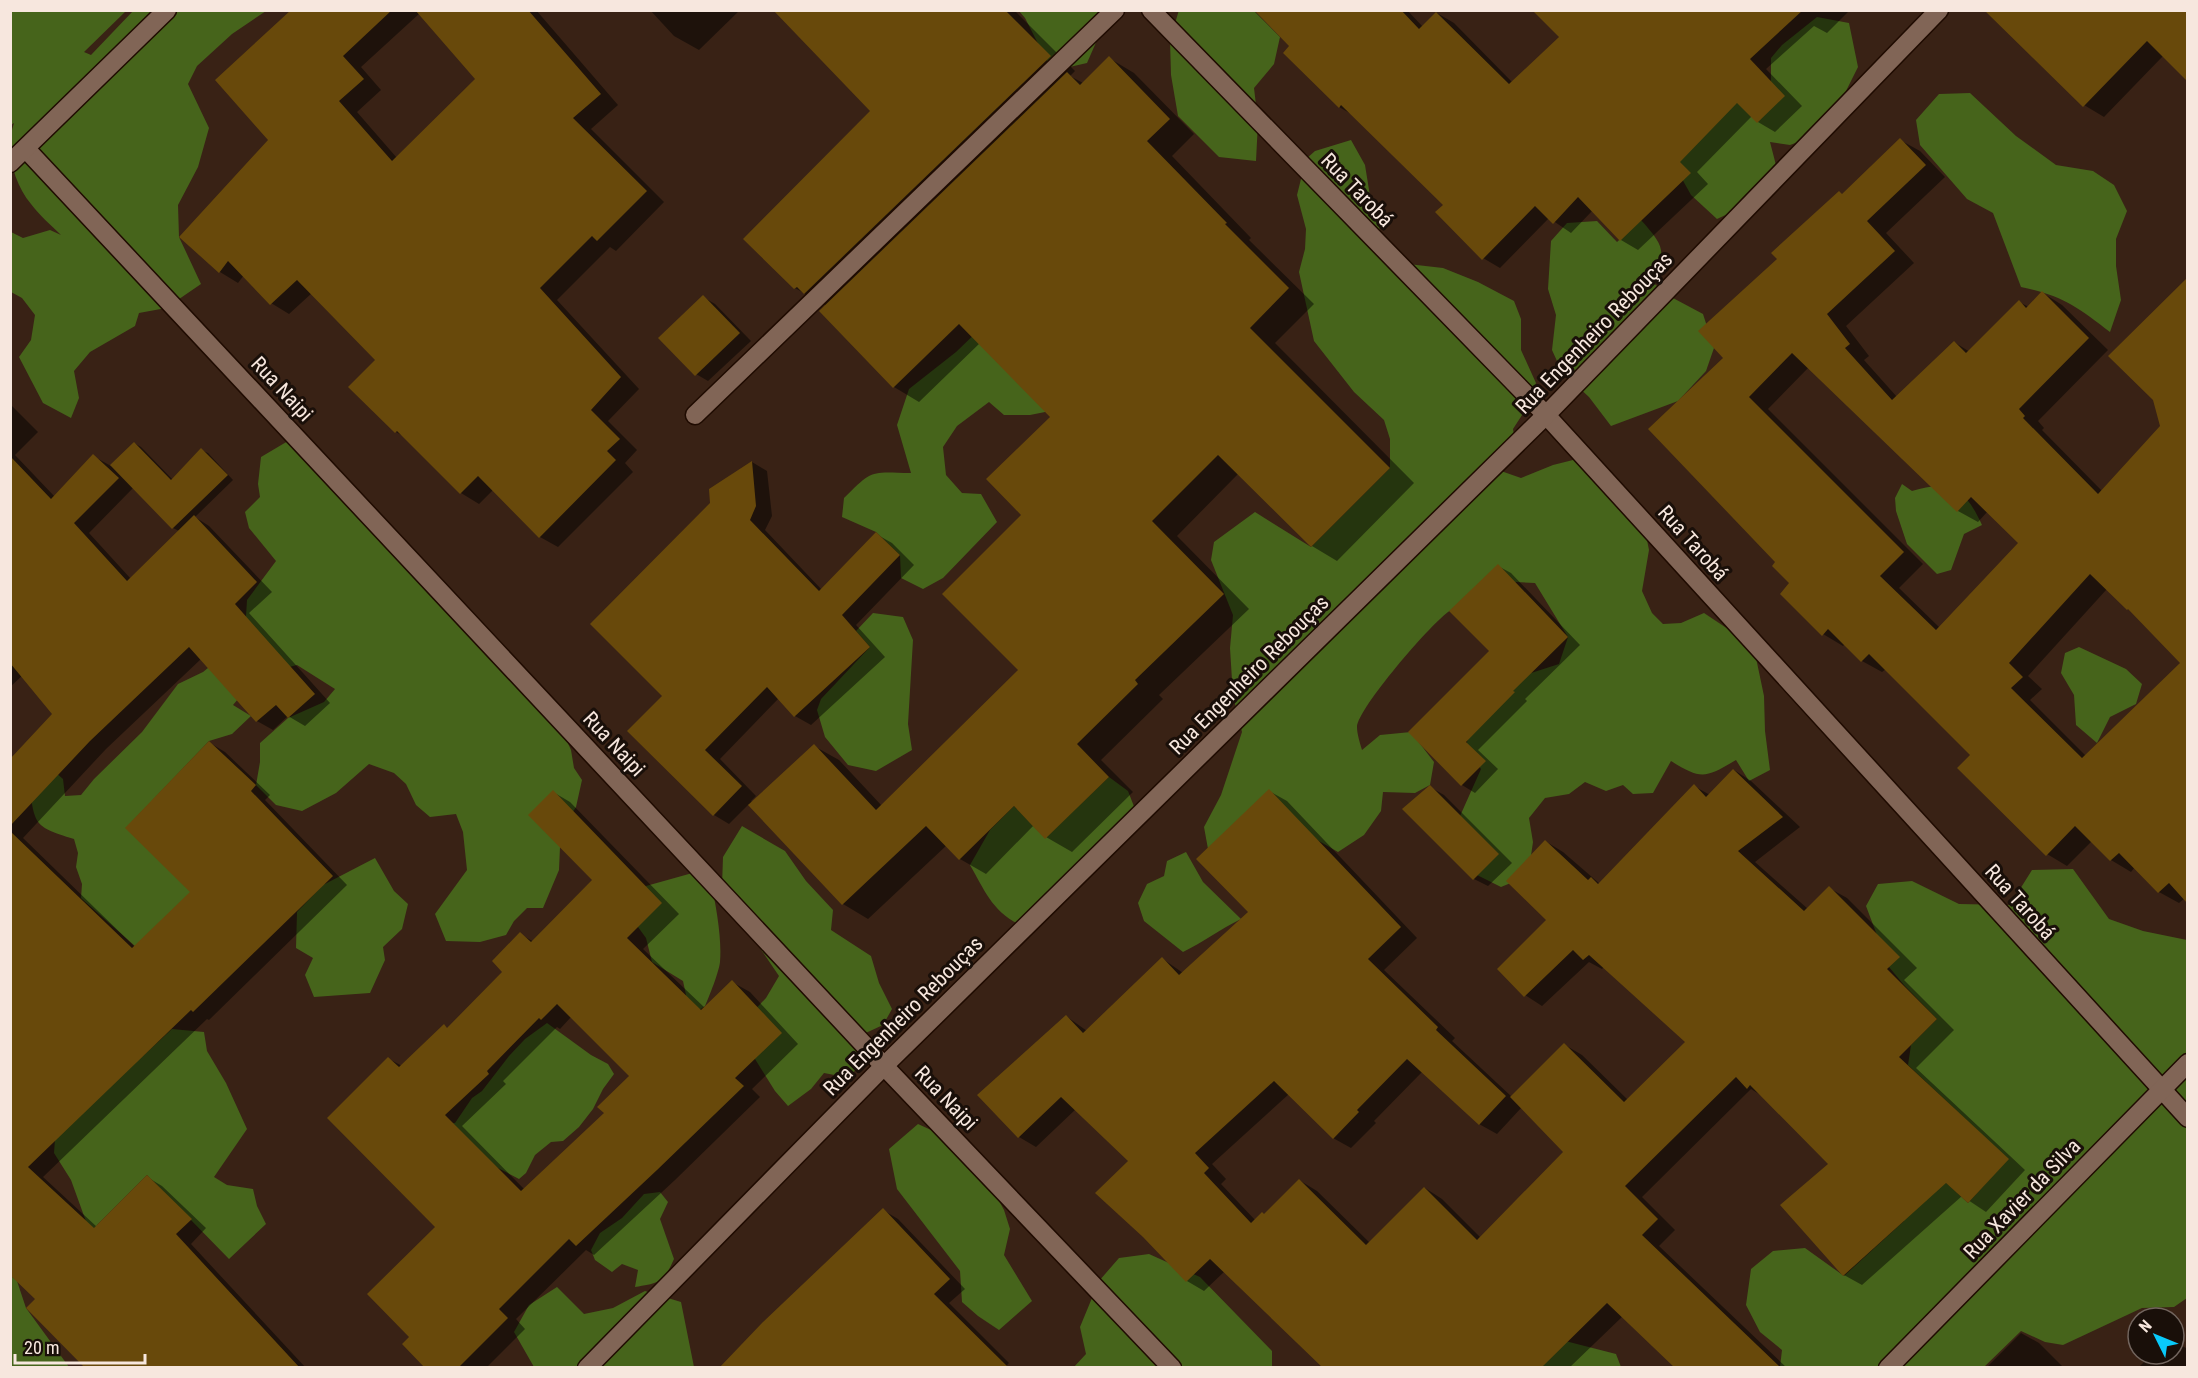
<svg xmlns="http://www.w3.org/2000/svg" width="2198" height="1378" font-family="'Roboto Condensed',sans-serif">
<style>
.forest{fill:#46641b}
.shadow{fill:#0007;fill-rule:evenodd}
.building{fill:#68490b;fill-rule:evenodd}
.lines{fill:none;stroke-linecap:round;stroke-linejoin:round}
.minor-casing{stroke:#1f0b01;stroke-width:21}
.minor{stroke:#816556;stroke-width:18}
.labels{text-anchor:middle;stroke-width:6;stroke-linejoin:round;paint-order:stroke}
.street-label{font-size:21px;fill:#f7e7de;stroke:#190f09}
</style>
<rect width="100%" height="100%" fill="#392215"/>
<g class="forest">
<polygon points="1179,10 1254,11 1280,37 1274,64 1254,88 1258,122 1256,161 1219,157 1178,116 1171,75 1170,40"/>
<path d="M11,11h115l-42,41 7,3 42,-44h133l-34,23 -35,32 -9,18 21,44 -11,39 -20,38 1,32 22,47 -35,24 -27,5 -4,13 -45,26 -16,19 5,27 -8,20 -28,-15 -24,-46 12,-17 4,-25 -13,-17 -11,-6v-60l12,6 27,-8 11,5c-10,-10 -22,-20 -30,-31 -18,-22 -26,-55 -17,-81l-3,2z"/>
<polygon points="1019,11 1103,11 1101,31 1087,63 1052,71 1025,18"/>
<polygon points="1817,17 1849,23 1858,67 1842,99 1806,139 1790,145 1770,142 1777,169 1732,212 1717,219 1691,195 1667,152 1687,95 1766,97 1771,80 1771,58 1782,45"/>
<path d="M1970,93l46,43 40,29 37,6 21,14 13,26 -11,28v27l5,34 -11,32c-32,-25 -49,-37 -89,-45l-28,-74 -26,-14 -47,-54 -4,-25 23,-26z"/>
<path d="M1351,140l14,25 5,31 11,38 27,30 35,4 35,14 36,19 7,18v31l15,33 -12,29 -11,17 4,25 -16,17 20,7 32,-13 24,-6 69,76 3,15 -7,41 10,22 11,11 18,-1 23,-10 33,22 18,18 9,43 1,35 5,39 -21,11 -13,-21c-30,18 -35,20 -65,1l-18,32 -20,1 -10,-9 -17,6 -21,-9 -16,12 -24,4 -16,20 4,24 -5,34 -27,11 -30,-15 -19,-38 29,-65 -15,-20 5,-32 57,-43 31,-10 9,-27 -33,-54 -19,-1 -24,29c-13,-3 -32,-8 -44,1 -18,13 -90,96 -91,115 0,7 3,16 5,23l18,-15 31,-3 23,30 -4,23 -15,8 -32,-1 -2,19 -17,24 -26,17 -33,-19 -93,38 -8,-44 17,-32 21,-63 -9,-36 -3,-48 3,-33 -22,-55 3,-18 41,-30 56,35 79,-79v-29l-6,-19 -30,-28 -40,-51 -15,-69 6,-23 1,-20 -9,-34 9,-36 9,-8z"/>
<path d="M1641,220c22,25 27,31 11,62l21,16 30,16 11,34 -8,23 -28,30 -67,25 -22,-29 -27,-25 -10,-22 4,-35 -8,-26 3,-48 16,-18 30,-2 20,21z"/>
<path d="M982,327l78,82 -30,6h-26l-15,-13 -32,24 -14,21 3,28 16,18 19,1 16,28 -54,56 -20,11 -22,-11 -1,-23 -24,-23 -34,-15 2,-19c29,-29 26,-26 67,-25l-14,-48 12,-36 47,-37z"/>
<path d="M288,441l270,280 13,29 3,18 8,12 -6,27 -11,17 -5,23 -1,23 -16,38h-16l-13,13 -8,14 -26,7 -34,-1 -11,-27 32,-44 -4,-38 -7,-18 -26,3 -14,-12 -10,-21 -12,-11 -25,-9 -33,29 -34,18 -26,-6 -20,-20 4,-23v-19l28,-25 36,-16 11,-13 -38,-24 -39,10 -25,30 18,11 -19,18 -23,7 -83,87 71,58 -61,61 -55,-49 1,-14 -6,-17 2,-14 -4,-14c-43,-13 -38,-15 -46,-57l18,-18 17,15 2,17 16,-1 13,-16 48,-47 36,-48 25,-12 21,-17 8,-18 14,-21 1,-16 29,-39 -27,-33 -4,-16 15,-15 -2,-13 3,-27z"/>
<path d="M1902,484l10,7c39,-12 54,-1 70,34l-18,9 -13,36 -14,4 -30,-30 -11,-33 -1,-13z"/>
<polygon points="873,613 903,617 913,640 908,724 912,750 876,771 848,765 825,737 817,710 821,699 870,647 856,631"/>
<polygon points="2079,647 2126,669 2142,684 2136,704 2110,717 2097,743 2076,725 2074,695 2061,673 2065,653"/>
<path d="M1109,777l19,14 7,18 -115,116c-28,-14 -35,-34 -50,-60l20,-35 24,-24 31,32z"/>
<polygon points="742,826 785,851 806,881 833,910 831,930 871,956 879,983 892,1009 883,1025 857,1037 861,1061 850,1078 824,1073 811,1089 788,1106 775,1091 755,1059 749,1016 766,998 779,976 749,932 722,886 723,857"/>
<path d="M1186,852l17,30 38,37c-21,10 -37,23 -58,33l-39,-31 -6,-18 9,-19 17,-8 3,-15z"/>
<polygon points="375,858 394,891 408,904 402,929 383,947 385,960 370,993 314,997 305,975 313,958 296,948 297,912 323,885"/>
<polygon points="2073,869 2109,919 2143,931 2187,940 2187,1298 2174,1307 2142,1308 2063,1345 2045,1342 2021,1331 1983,1368 1780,1367 1782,1350 1760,1332 1746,1305 1751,1269 1773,1251 1805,1248 1844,1276 1904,1221 1900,1200 1930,1168 1968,1203 2008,1159 1908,1065 1911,1045 1937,1019 1904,985 1889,967 1866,906 1878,884 1912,881 1959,904 2010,905 2032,870"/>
<path d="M696,872l15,10c5,24 11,56 9,80 -1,10 -11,35 -15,44l-86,60 67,-71 -3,-14 -31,-19 -6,-24 -8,-11 -1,-27 9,-14z"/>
<polygon points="547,1023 591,1055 608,1064 614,1074 603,1089 593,1109 579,1127 563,1141 551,1142 535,1155 526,1173 519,1179 498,1168 445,1124 455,1123 472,1098 482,1091 509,1056 525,1039"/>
<polygon points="172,1029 204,1032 207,1051 226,1083 247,1129 214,1177 227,1185 253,1189 257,1206 266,1224 229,1259 147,1175 97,1225 92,1238 71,1180 54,1153 56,1125 144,1055"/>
<polygon points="918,1124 942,1135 990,1184 1004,1210 1010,1229 1004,1255 1032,1301 999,1330 978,1316 962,1302 960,1271 897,1189 889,1149"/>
<path d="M660,1192l8,10 -8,17 14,40c-10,23 -14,24 -39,28l3,-17 -16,-6 -10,8 -17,-12 -4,-10 9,-17 22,-15 22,-24z"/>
<polygon points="1149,1254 1200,1277 1272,1351 1272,1367 1073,1368 1086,1354 1080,1327 1099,1281 1119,1258"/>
<polygon points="10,1275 17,1281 26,1308 69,1367 11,1367"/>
<polygon points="557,1287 584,1314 613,1308 645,1291 681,1302 694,1367 534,1367 514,1332 529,1305"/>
<polygon points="1538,1334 1616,1354 1621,1367 1490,1368"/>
</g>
<g class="shadow">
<path d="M293,10h243l82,95 -27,24 73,73 -48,49 -6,-4 -53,53 82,89 -31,32 29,29 -12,13 8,9 -75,75 -18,-10 -47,-47 -14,14 -18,-11 -56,-56 -9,-5 -19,-72 -65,-67 -23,21 -18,-11 -27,-28 -6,8 -18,-11 -39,-35 89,-97zM420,13l57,66 -80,79 -40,-46 24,-22 -20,-23z"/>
<polygon points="650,10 740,10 699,50 674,36"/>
<polygon points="775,10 1014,10 1075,71 1070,76 1083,83 1109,58 1134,73 1194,134 1172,156 1251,238 1249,240 1314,304 1275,343 1414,483 1337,561 1312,546 1239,473 1177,536 1249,609 1159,695 1163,699 1101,760 1133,792 1072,852 1046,837 1034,825 986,874 960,859 947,845 868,919 843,904 749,804 729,824 714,815 665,696 752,462 767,471 772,516 765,530 822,590 876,534 892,543 914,565 856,625 885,657 811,725 795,716 779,698 720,759 756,796 751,801 753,803 814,746 839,760 882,806 1020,670 1023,515 1052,417 980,343 919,402 894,387 827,306 795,288 872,111"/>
<polygon points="1255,10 1407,10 1423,27 1437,13 1454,23 1513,83 1561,37 1534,10 1850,10 1827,33 1814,26 1766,69 1802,106 1775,132 1758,122 1752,116 1697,172 1708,184 1638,250 1621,240 1593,210 1571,233 1549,218 1500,268 1483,258 1445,205 1353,115 1339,107 1291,46"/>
<polygon points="2011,10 2188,10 2188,79 2163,56 2104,117 2084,105"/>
<path d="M1900,140l20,11 25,26 -59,56 28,30 -68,63 23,30 -5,4 33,37 57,-55 16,10 49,-50 10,5 14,-14 19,12 46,45 -70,71 6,7 -2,2 61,62 59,-65 -8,-28 -44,-43 78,-76v619l-3,-1 -6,5 -20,-11 -24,-25 -4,5 -20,-12 -19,-19 -25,25 -20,-12 -75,-99 -86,-86 -4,3 -20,-11 -17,-17 -2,2 -20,-12 -46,-72 -52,-204 54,-99zM1809,367l149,144 20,11 10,-11 32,32 -80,85 -41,-40 24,-24 -155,-155zM2107,589l26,23 49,51 -96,93 -56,-56 12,-11 -14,-13z"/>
<polygon points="703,297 715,304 751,341 708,381 696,374"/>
<path d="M10,404l28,28 -23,23 40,42 38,-41 18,10 23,-23 7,4 32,33 28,-30 7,3 25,27 -38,37 14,9 63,66 -23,21 81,90 -25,23 -17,-10 -15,14 -16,-9 -56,-62 -95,90 -83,89 112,109 58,-55 17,-149 15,9 45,43 -5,5 82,85 -138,135 -2,-1 -164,158 54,50 50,-50 15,9 44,42 -15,16 115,124h-219l-49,-69 -28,-26v-512l44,-47 -31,-39 -13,12zM134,487l39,41 6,3 -48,48 -42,-46z"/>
<polygon points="1498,566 1511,573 1580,645 1525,699 1527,701 1478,750 1498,769 1475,793 1462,785 1410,732 1491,651"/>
<path d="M1734,770l17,11 49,46 -45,35 53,47 21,-21 18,10 70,70 -13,12 50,50 -38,38 109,102 -39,42 -24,-16 -100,89 -18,-10 -62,-69 48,-42 -66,-67 -13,-8 -109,108 33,33 -16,16 128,122h-110l-54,-52 -54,52h-244l-100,-97 -21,20 -17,-10 -56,-120 -55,-52 -40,38 -17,-10 47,-121 21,15 76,-72 20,14 67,-61 19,-121 18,10 130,137 -33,32 71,68 -3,3 60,56 53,-52 17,10 46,45 59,-58 -83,-75 -2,2 -13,-7 -47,44 -17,-11 23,-75 -3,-79 18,11 37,32 94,-98 16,9zM1423,1071l56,53 18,10 25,-27 43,45 -84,86 -39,-39 -17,-11 -55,55 -53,-52 -18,-11 -34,36 -9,5 -35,-37 5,-5 -14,-15 77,-70 44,44 18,10 25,-25 -2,-2z"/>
<polygon points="1430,787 1444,795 1512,863 1488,886 1474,879"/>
<path d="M553,792l17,10 109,112 -36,35 62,59 27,-26 18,10 48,52 -46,45 8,8 -85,83 -81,75 -8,-5 -70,69 9,10 -39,39h-59l-16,-31 26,-110 -48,-168 13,7 46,-37 57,-57 15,-38 14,8 60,-62zM571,1017l60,59 -25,37 -81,77 -63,-64 44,-42 -3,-3 54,-54 3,2z"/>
<polygon points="883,1210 898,1219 965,1289 949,1303 1009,1363 1004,1368 721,1368"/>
<polygon points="2021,1333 2039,1343 2064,1368 1986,1368"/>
<polygon points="2174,1342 2188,1349 2188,1368 2138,1368 2152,1354 2174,1354"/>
</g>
<g class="building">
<polygon points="291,10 392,10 343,56 364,79 339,101 392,161 475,79 415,10 528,10 601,94 573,118 647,191 597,241 592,236 540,288 621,377 591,410 620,439 607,451 616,460 539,538 478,476 460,494 397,431 395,433 348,387 375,360 297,280 270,305 228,261 219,273 179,237 268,140 215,80"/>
<polygon points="773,10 1005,10 1051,56 804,294 797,287 794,289 743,239 870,111"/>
<polygon points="1254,10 1401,10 1419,29 1436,12 1509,84 1559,37 1532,10 1803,10 1750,59 1785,96 1757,123 1737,103 1680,162 1691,173 1620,241 1578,197 1553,224 1535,206 1482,260 1435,212 1443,205 1341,105 1339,108 1283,53 1289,46"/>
<polygon points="1984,10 2187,10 2187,81 2147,41 2083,107"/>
<polygon points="1109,56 1170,119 1147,141 1227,223 1225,224 1289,288 1250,328 1390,468 1311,547 1218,455 1152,521 1224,594 1135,680 1138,684 1077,744 1109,777 1045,839 1014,806 959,860 926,826 842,905 748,805 814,744 876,810 1018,670 942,594 1021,515 986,479 1050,417 959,324 893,388 819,311 1067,72 1080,85"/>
<path d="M1900,138l26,27 -59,56 28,30 -68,63 23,30 -5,4 47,52 62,-59 12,12 53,-53 7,8 16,-17 47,47 -70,71 6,7 -2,2 75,76 62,-68 -7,-26 -45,-44 79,-78v625l-18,-20 -11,10 -39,-40 -9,8 -35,-35 -29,30 -89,-88 13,-13 -101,-101 -8,8 -33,-33 -6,7 -42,-42 9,-11 -17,-17 3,-4 -127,-133 75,-71 -25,-27 79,-72 -6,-6 68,-62 3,3zM1792,353l165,159 14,-15 47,46 -82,87 -56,-54 24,-24 -155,-155zM2090,574l37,36 1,-1 52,54 -98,95 -71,-70 12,-11 -14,-14z"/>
<polygon points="703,295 740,333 695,376 658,338"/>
<polygon points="134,442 171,480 201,448 228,475 172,529 110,465"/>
<polygon points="93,454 119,478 74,523 127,581 194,515 257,582 235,604 315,694 288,718 276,705 256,722 189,647 90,741 10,826 10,759 52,714 10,663 10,456 51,499"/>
<polygon points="752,461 756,506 750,520 819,591 876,532 900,555 842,615 870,647 794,717 767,687 705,750 742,786 713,816 627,731 662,696 590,624 710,503 709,489"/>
<polygon points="1498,564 1568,637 1513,691 1515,692 1466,742 1486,761 1461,786 1408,732 1489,651 1449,611"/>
<polygon points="209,741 256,785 251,791 333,876 193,1012 191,1010 28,1167 94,1228 147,1175 192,1219 176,1234 300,1368 85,1368 26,1308 35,1299 10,1275 10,831 132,948 190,892 125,828"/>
<polygon points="1733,769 1783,817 1738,851 1804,911 1829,886 1900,957 1887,969 1937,1019 1899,1057 2009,1159 1968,1203 1946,1183 1843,1276 1780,1205 1828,1164 1750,1085 1747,1089 1736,1077 1625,1186 1658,1219 1642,1235 1781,1368 1675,1368 1607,1303 1541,1368 1323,1368 1210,1259 1186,1282 1143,1237 1095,1193 1128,1161 1061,1097 1018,1138 977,1095 1066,1015 1083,1033 1162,957 1179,975 1248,912 1196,859 1269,789 1401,927 1368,959 1438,1027 1436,1030 1506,1096 1479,1125 1407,1059 1357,1110 1359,1112 1333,1139 1274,1081 1195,1153 1209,1168 1204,1173 1251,1223 1262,1212 1264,1214 1299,1179 1366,1245 1424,1187 1477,1240 1563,1152 1510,1097 1564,1043 1624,1102 1685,1042 1589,955 1583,960 1573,950 1524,997 1497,969 1546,920 1506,881 1545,840 1588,880 1591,877 1598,884 1694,784 1706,797"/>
<polygon points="1430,785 1499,854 1473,880 1402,809"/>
<path d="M553,790l109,113 -35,35 74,72 31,-30 50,53 -47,45 9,8 -87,84 -81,76 -7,-7 -70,70 9,9 -50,50h-33l-23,-24 7,-7 -42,-43 68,-67 -108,-109 61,-61 11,10 45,-43 3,4 55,-56 -10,-11 28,-29 11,10 61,-62 -64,-65zM557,1004l72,72 -32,31 7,6 -83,78 -76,-76 44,-41 -2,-3 52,-53 2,2z"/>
<polygon points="883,1208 950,1279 934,1294 1009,1368 719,1368 762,1323"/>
</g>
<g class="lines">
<g class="minor-casing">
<g id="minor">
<polyline points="1151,10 1546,415 2188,1118"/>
<polyline points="26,149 884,1066 1172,1368"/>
<polyline points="10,163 167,10"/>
<polyline points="695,415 1115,10"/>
<polyline points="587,1368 884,1066 1546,415 1939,10"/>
<polyline points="1888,1368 2188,1063"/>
</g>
</g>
<use href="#minor" class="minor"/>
</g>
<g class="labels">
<g class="street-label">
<text transform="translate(1357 190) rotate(46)" y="7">Rua Tarobá</text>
<text transform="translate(1594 333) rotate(-46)" y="7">Rua Engenheiro Rebouças</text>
<text transform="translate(282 389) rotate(47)" y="7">Rua Naipi</text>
<text transform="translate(1693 543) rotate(48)" y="7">Rua Tarobá</text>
<text transform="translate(1249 675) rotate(-45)" y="7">Rua Engenheiro Rebouças</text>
<text transform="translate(614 744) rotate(47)" y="7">Rua Naipi</text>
<text transform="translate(2020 902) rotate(48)" y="7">Rua Tarobá</text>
<text transform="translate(903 1016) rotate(-45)" y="7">Rua Engenheiro Rebouças</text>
<text transform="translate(946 1098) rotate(46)" y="7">Rua Naipi</text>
<text transform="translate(2022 1199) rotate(-46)" y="7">Rua Xavier da Silva</text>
</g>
</g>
<rect width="2198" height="1378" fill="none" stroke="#f7e7de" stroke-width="24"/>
<g transform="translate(2156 1336) rotate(313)"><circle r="28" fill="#190f09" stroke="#72655e" stroke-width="1.5"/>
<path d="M0-4.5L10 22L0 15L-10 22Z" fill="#09cafa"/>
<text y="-9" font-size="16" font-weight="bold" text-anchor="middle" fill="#f7e7de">N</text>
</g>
<path d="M15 1354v9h130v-9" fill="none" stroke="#f7e7de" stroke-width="3"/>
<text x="24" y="1354" font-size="18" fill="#f7e7de" stroke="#190f09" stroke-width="4.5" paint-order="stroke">20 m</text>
</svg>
